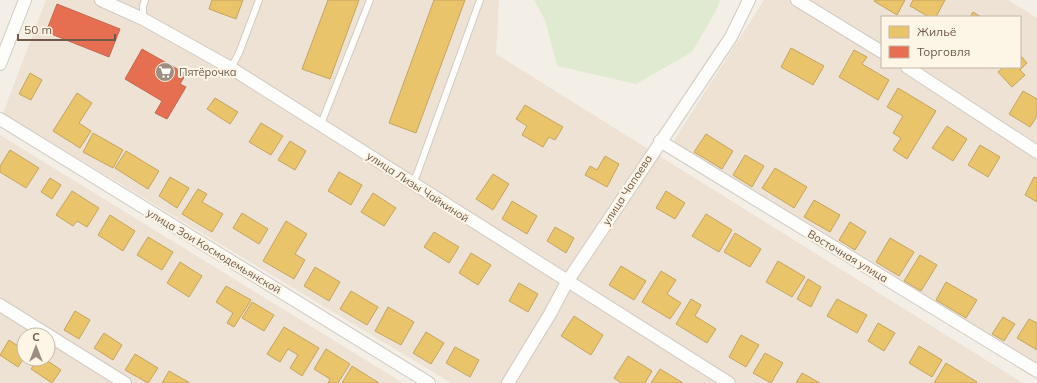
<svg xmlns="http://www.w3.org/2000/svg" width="1037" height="383" font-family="Mulish,sans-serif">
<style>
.residential{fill:#ede2d3;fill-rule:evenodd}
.green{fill:#dfead1}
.homes{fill:#e9c46a;stroke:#c4a460}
.shops{fill:#e76f51;stroke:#c3684f}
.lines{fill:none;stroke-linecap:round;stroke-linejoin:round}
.service-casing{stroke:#d2cac2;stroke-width:8}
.minor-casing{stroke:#d2cac2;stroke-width:14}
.service{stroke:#fdfdfb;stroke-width:6}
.minor{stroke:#fdfdfb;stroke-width:12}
.labels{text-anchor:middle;stroke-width:4;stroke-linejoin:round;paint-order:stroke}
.poi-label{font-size:11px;fill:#6e594a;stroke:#fdf5e6;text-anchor:start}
.street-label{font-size:11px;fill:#6e594a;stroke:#fdf5e6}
</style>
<rect width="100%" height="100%" fill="#f4efe6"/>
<g class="residential">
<polygon points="46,0 499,0 496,54 1023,383 451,383 3,113"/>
<path d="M764,0h244l29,18v345l-364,-221zM882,17h138v50h-138z"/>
<path d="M0,135l403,248h-403zM24,335h24v24h-24z"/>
</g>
<polygon class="green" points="534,0 720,0 717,9 692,52 636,84 557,66 545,20"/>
<g class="homes">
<polygon points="212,0 243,0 236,19 209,9"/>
<polygon points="328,0 359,0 330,79 302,69"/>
<polygon points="434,0 465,0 416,133 389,123"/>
<polygon points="875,0 905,0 897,15 874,1"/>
<polygon points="913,0 945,0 936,17 929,17 910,6"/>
<polygon points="973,12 981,17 970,17"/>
<polygon points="791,48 824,66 813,85 781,67"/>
<polygon points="854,50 867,57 862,64 889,80 878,100 839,77"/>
<polygon points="1020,55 1027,63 1020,70 1025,75 1012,87 998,72 1003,67 1020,67"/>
<polygon points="30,73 42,80 31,100 19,94"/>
<polygon points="898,88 936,111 907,159 893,150 901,138 893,133 903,116 887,107"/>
<polygon points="1023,91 1037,99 1037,116 1030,127 1009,114"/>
<polygon points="77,93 92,103 79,123 91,131 80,148 53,131"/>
<polygon points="215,98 238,112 230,124 207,109"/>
<polygon points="525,105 563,127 555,140 549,137 543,147 522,135 527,126 516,119"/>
<polygon points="261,123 283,136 271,155 249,142"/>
<polygon points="947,126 967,139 953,161 932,148"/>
<polygon points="93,133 123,150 113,168 83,152"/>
<polygon points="706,134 733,151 722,169 694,152"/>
<polygon points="290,141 306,151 295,170 278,160"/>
<polygon points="980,145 1000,157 988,177 968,165"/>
<polygon points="10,150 39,168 26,188 0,172 0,166"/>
<polygon points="126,151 159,171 148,189 115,168"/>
<polygon points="745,155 764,166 752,187 733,175"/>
<polygon points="605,156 619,164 607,187 585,175 590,166 597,170"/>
<polygon points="775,168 807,187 794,208 762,188"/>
<polygon points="339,172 362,185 351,205 328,191"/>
<polygon points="493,174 509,184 493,210 476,199"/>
<polygon points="170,177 189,188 177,208 159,196"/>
<polygon points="1034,177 1037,178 1037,202 1025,195"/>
<polygon points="50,178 61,185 52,199 41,192"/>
<polygon points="198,189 207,194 202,202 223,214 212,232 182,214"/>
<polygon points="72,191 99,208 87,227 77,221 73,226 56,215"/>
<polygon points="666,191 685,203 675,219 656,208"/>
<polygon points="373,193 396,208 384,226 361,212"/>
<polygon points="814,200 840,215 830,232 804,217"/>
<polygon points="512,201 537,216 527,234 502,219"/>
<polygon points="242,213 268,229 259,244 233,228"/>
<polygon points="706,214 732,230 719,252 692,236"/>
<polygon points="110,215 135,231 123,251 98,235"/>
<polygon points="286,221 307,234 295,254 305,260 294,279 263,261"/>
<polygon points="850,222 866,232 855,250 839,240"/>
<polygon points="555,227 574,238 566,253 547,241"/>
<polygon points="434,232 459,247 449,263 424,247"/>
<polygon points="735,233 761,249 750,267 724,252"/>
<polygon points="148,237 173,252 162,270 137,255"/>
<polygon points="890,238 914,252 899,276 876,262"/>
<polygon points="471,253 491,265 478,285 459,273"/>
<polygon points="920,255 937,265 921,291 904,281"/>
<polygon points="778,261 805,277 792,297 766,282"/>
<polygon points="180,262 202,276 189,297 167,283"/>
<polygon points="621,266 646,281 634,300 609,285"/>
<polygon points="315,267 340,282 329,301 304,286"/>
<polygon points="661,271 676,280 667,294 681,303 670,319 642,302"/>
<polygon points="808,279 821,287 811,307 797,299"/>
<polygon points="946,282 977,300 966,318 936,300"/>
<polygon points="519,283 538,294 528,312 509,301"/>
<polygon points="226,286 251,300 234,327 227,323 233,313 216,302"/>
<polygon points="351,291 378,307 367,325 340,309"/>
<polygon points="691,299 701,305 695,316 716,329 707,343 676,324"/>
<polygon points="837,299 867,315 857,333 827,316"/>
<polygon points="252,302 274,315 264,331 242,318"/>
<polygon points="388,307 414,322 401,345 375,331"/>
<polygon points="75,311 90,320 79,339 64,330"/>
<polygon points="574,316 603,335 591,355 561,336"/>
<polygon points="1003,317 1015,324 1004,341 992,334"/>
<polygon points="1029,319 1037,323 1037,350 1017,338"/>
<polygon points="878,323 895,333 884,351 868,341"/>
<polygon points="284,327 319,348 302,376 290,368 298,355 288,349 280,362 267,354"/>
<polygon points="426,332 444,343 431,364 413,353"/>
<polygon points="104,333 122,345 113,360 94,348"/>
<polygon points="741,335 759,345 746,367 729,357"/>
<polygon points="9,340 24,350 24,358 18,367 0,355"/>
<polygon points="919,346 942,360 932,377 909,363"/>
<polygon points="455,347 479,360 470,377 446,363"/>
<polygon points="326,349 350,364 338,383 328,383 330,379 314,369"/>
<polygon points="765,353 783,363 771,383 753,373"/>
<polygon points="135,354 158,368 148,383 125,370"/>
<polygon points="628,356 652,371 645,383 621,383 614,378"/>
<polygon points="38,359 45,359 61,370 52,383 31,369"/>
<polygon points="946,363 977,382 976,383 934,383"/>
<polygon points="352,366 379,383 342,383"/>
<polygon points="660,369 683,383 651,383"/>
<polygon points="169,371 190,383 162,383"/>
<polygon points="802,373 820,383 796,383"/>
</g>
<g class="shops">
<polygon points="57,4 120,29 109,57 46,32"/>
<polygon points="142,49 186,74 180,84 186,87 167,119 155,113 162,101 125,79"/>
</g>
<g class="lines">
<g class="service-casing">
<g id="service">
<polyline points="143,19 143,6 145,0"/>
<polyline points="231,68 239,53 259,0"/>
<polyline points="321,124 370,0"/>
<polyline points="412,183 417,174 480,0"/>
</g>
</g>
<g class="minor-casing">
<g id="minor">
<polyline points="101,0 143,19 231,68 729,383"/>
<polyline points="797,0 882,52"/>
<polyline points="0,64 25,0"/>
<polyline points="907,67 1037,152"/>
<polyline points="0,119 429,383"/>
<polyline points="660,141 1037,371"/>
<polyline points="0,305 48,335"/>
<polyline points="48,335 125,383"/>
<polyline points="508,383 550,314 567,282 731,37 749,0"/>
</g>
</g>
<use href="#service" class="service"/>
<use href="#minor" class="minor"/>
</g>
<defs>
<g id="supermarket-disc" transform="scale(1)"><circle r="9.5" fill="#9d8e81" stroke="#fdf5e6"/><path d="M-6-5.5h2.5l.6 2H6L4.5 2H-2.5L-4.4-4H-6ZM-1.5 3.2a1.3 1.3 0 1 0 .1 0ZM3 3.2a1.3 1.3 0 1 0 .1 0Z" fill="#fff"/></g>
</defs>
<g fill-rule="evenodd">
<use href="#supermarket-disc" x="165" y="72"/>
</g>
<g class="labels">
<g class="poi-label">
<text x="179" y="76">Пятёрочка</text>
</g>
<g class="street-label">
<text transform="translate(418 187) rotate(33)" y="4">улица Лизы Чайкиной</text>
<text transform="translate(627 190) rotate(-57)" y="4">улица Чапаева</text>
<text transform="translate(214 251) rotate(31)" y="4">улица Зои Космодемьянской</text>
<text transform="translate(848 256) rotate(31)" y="4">Восточная улица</text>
</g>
</g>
<rect x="881" y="16" width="140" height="52" fill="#fdf5e6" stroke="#c4b7a8"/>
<rect x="889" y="26" width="20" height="12" fill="#e9c46a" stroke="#c4b7a8"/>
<text x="917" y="36" font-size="12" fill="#6e594a">Жильё</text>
<rect x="889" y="46" width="20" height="12" fill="#e76f51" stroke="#c4b7a8"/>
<text x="917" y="56" font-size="12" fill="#6e594a">Торговля</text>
<g transform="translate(36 347)"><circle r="19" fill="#fdf5e6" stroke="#c4b7a8"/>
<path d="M0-3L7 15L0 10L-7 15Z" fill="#9d8e81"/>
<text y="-6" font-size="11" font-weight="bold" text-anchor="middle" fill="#6e594a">С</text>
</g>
<path d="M18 34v6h97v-6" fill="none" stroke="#6e594a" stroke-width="2"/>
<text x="24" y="34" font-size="12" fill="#6e594a" stroke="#fdf5e6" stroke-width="3" paint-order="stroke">50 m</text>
</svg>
